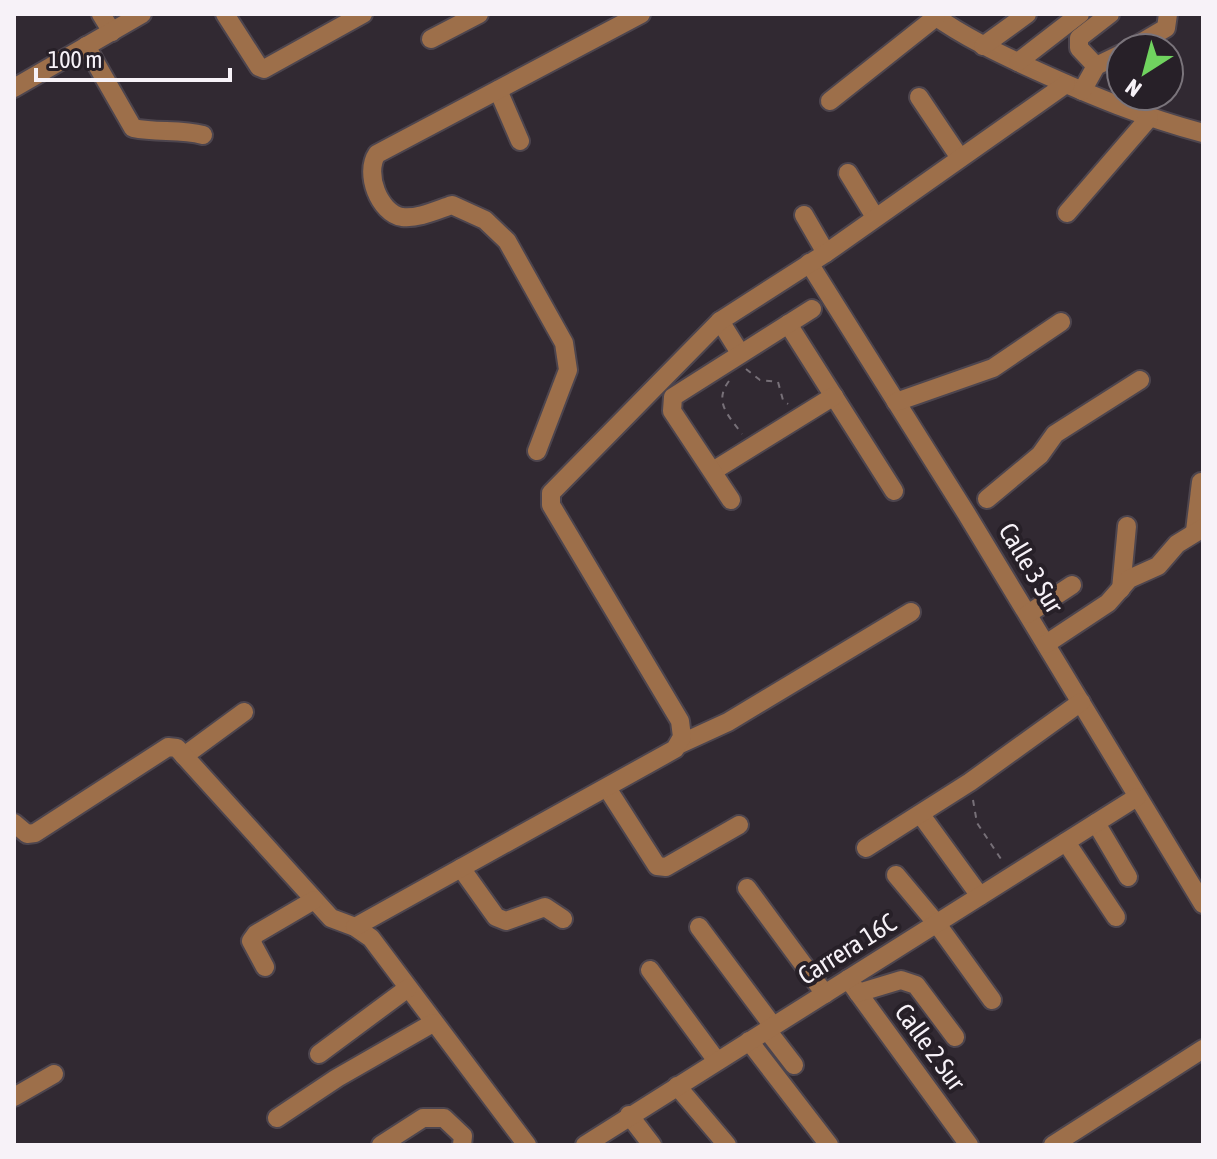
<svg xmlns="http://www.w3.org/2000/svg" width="1217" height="1159" font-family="'Asap Condensed',sans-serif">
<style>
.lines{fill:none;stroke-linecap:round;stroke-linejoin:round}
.minor-casing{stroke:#4d454e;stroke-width:22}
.path{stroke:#777078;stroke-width:2;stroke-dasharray:6 6;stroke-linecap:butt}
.minor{stroke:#9d6f4a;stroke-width:18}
.labels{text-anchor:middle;stroke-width:8;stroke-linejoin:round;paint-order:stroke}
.street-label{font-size:26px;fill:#f7f2f8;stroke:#272028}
</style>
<rect width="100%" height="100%" fill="#312932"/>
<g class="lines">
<g class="minor-casing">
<g id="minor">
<polyline points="101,14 112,32"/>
<polyline points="225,14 259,67 264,69 363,14"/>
<path d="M932,14c32,23 68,40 103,56 57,26 108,47 168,63"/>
<polyline points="431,39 479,14"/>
<path d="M86,46l47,82c24,5 47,1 70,7"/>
<polyline points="983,46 1027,14"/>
<polyline points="1132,48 1166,28 1168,14"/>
<polyline points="1018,62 1080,14"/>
<polyline points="1096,66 1079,48 1079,38 1110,14"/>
<polyline points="14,88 142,14"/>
<polyline points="498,90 520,141"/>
<polyline points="1082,91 1096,66 1121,54"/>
<polyline points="919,97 960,158"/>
<polyline points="830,101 936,17"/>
<polyline points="848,173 875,217"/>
<polyline points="1067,213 1149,118"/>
<polyline points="804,215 826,253"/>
<polyline points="809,263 966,513 1203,904"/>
<polyline points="720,321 740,353"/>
<polyline points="788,324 894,491"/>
<polyline points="896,402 993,368 1061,322"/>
<path d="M537,451l31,-81 -4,-27 -57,-102 -22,-21 -33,-15c-15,5 -34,14 -50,12 -23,-4 -38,-44 -25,-63l264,-140"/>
<polyline points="713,471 834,396"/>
<polyline points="987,499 1040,455 1055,434 1140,380"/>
<polyline points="731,500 672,411 673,397 812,309"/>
<polyline points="1195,531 1201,482"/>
<polyline points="1121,589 1127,526"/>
<polyline points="1028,614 1072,585"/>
<polyline points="1046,644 1108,603 1129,579 1158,566 1177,544 1203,528"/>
<polyline points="680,744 728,722 911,612"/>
<polyline points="184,756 244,712"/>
<polyline points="607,788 657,866 666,867 739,825"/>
<polyline points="921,815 980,896"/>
<polyline points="14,823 27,834 35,833 168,747 177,748 331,918 355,927 371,938 527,1145"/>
<polyline points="1096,823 1128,877"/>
<polyline points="1066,842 1116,917"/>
<polyline points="866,848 970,782 1081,702"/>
<polyline points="461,868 496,917 506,921 545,907 563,919"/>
<polyline points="896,875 937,924 992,1000"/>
<polyline points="747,888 825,994"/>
<polyline points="355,927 675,749 682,737 680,721 551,505 551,493 720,321 826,253 1066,84"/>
<polyline points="699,927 773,1026"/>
<polyline points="265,967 251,941 256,934 314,900"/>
<polyline points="650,970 717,1061"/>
<polyline points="848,979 969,1145"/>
<polyline points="858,993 901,980 916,985 955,1037"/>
<polyline points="767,1030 794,1065"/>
<polyline points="749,1041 829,1145"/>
<polyline points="319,1054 408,988"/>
<polyline points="677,1086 727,1145"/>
<polyline points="14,1097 54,1074"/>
<polyline points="629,1115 652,1145"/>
<polyline points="277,1118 337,1078 433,1023"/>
<polyline points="381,1145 423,1118 444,1118 463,1136 462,1145"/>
<polyline points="585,1145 1137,797"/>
<polyline points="1053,1145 1203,1049"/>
</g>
</g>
<g class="path">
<polyline points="746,369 760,380 778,382 783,400 788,404"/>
<path d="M729,381c-16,21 0,35 13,53"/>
<polyline points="973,800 977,823 1003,862"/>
</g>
<use href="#minor" class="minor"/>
</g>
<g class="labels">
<g class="street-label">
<text transform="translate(1031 568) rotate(59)" y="9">Calle 3 Sur</text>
<text transform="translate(847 949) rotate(-32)" y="9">Carrera 16C</text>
<text transform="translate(930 1047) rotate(54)" y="9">Calle 2 Sur</text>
</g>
</g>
<rect width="1217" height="1159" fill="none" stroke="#f7f2f8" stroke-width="32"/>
<g transform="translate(1145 72) rotate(216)"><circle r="38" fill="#272028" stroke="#7a747b" stroke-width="2"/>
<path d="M0-6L14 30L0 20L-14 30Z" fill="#70d35f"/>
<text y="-12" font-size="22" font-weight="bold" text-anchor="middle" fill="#f7f2f8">N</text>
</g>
<path d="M36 68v12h194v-12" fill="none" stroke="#f7f2f8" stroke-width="4"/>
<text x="48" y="68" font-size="24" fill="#f7f2f8" stroke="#272028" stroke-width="6" paint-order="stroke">100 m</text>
</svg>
